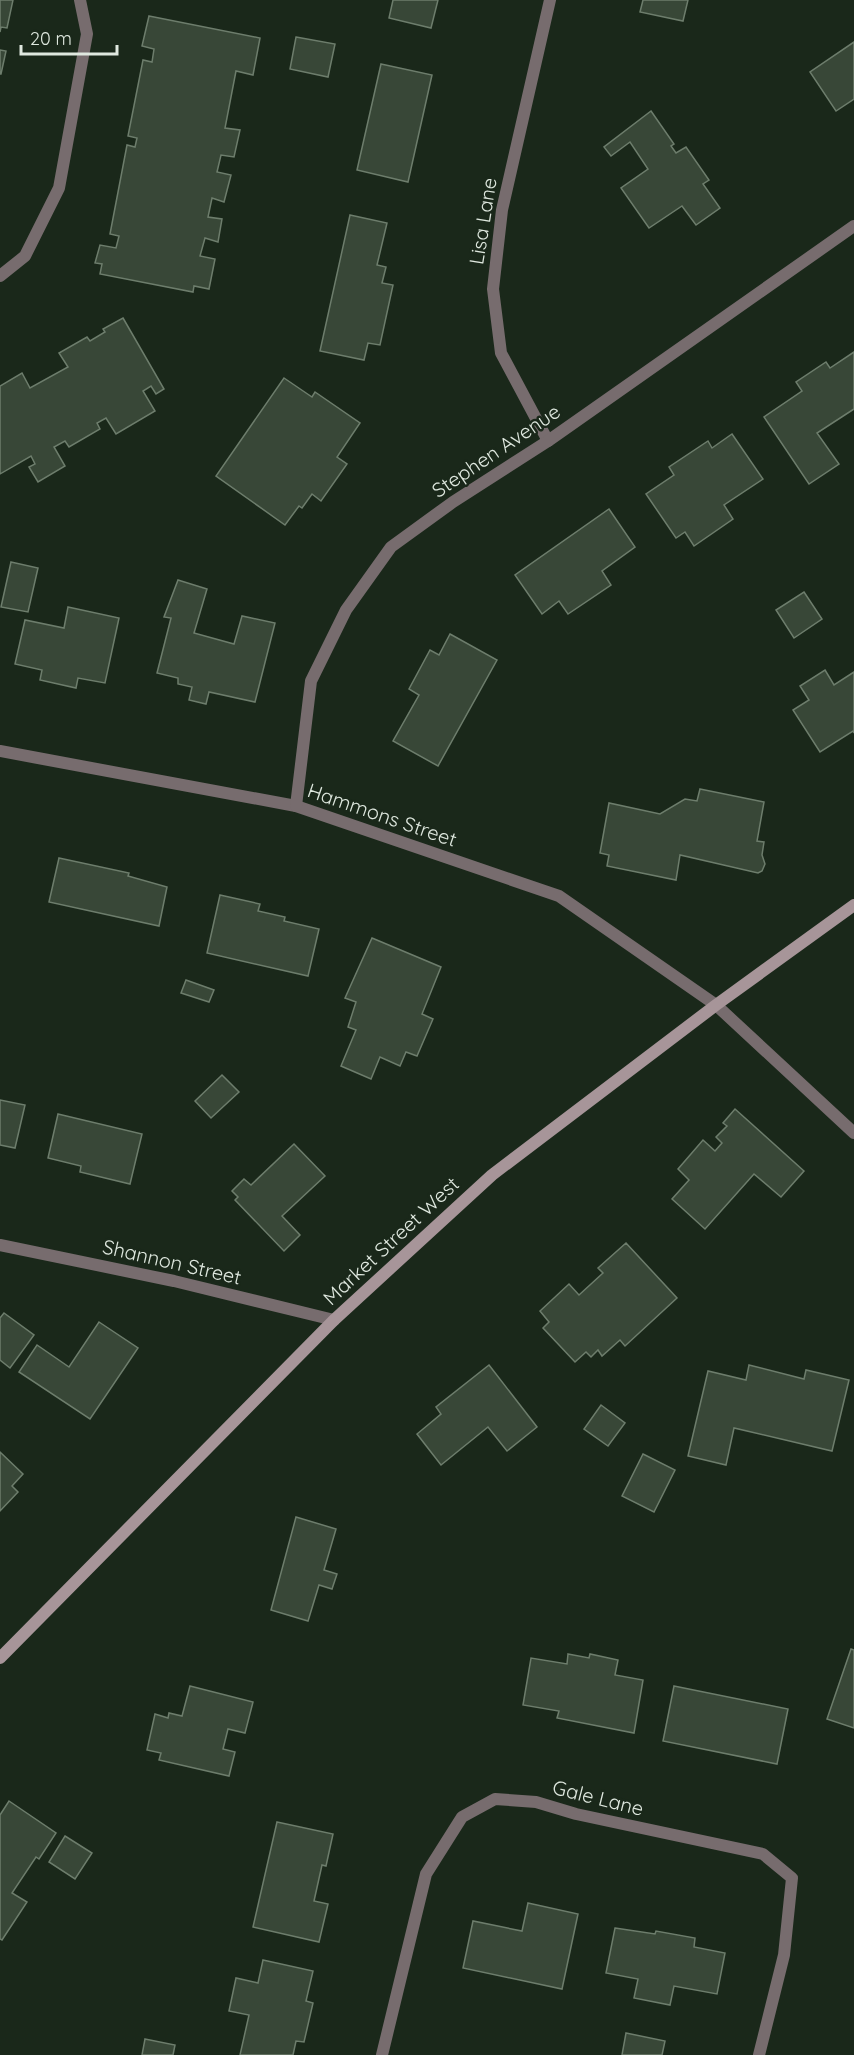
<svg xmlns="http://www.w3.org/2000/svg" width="854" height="2055" font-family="Quicksand,sans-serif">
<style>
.building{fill:#384737;stroke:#6d7d6c;stroke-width:1.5}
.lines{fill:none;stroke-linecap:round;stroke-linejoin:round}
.minor{stroke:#776c6e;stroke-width:12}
.secondary{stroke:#a79599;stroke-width:12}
.labels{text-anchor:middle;stroke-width:5;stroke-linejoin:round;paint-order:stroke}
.street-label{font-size:20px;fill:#dfe8df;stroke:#1a281a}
</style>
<rect width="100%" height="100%" fill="#1a281a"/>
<g class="building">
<polygon points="0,0 13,0 7,28 1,27 0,32"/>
<polygon points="393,0 438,0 431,28 389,18"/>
<polygon points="643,0 688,0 683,21 640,12"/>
<polygon points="149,16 260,38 253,75 236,71 225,128 240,130 234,157 221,155 217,172 231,175 224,202 212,198 208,217 222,219 218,242 205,238 200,256 215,259 209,289 194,286 193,292 100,274 102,264 95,263 100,245 116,248 119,236 110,234 127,145 135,147 137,138 128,136 143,60 152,62 154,49 142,46"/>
<polygon points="296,37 335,44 328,77 290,69"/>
<polygon points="854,42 854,99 836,111 810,72"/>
<polygon points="0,50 6,51 1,74 0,74"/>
<polygon points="381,64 432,75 408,182 357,170"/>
<polygon points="651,111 674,144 671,146 676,153 686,147 709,180 703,184 720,208 696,225 682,206 649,228 621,188 648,169 630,142 611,156 604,147"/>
<polygon points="350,215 387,223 377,265 386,267 382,283 393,285 380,345 368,343 364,360 320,351"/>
<polygon points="123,318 164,389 156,394 151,386 143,391 155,411 116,434 106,418 97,423 100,429 69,447 65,441 54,447 65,466 38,482 29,467 35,464 31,456 0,474 0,386 22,373 30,388 68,367 59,353 87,337 90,341 105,332 103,329"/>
<polygon points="854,352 854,409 817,433 839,464 809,484 764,417 802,391 796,382 826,362 830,368"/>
<polygon points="284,378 312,397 315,392 360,423 337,457 347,464 321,501 312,494 302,508 299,506 285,525 216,476"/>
<polygon points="732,434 763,479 724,505 733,519 694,546 685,532 676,538 646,494 674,475 669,467 708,441 712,448"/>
<polygon points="609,509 635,547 602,571 611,585 568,614 559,601 542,614 515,575"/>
<polygon points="11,562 38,568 28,612 1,607"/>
<polygon points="178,580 207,589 194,633 234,644 242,616 275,623 255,702 209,692 206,704 189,700 192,687 178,684 178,678 157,673 171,618 164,617"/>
<polygon points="804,592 822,619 794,638 776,610"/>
<polygon points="68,607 119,618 105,683 78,678 76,688 40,680 42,670 15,664 25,620 64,628"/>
<polygon points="450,634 497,660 438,766 393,741 419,695 409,689 430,650 439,655"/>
<polygon points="825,670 834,685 854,672 854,733 853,731 820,752 793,710 809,700 800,686"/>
<polygon points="700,789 764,802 757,841 764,842 762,855 765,864 762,871 758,873 680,855 676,880 607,866 609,855 600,853 609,803 660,814 685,799 697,801"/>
<polygon points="59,858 129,873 128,876 167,887 159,926 49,902"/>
<polygon points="220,895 260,904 258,911 285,917 284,921 319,929 308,976 207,953"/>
<polygon points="372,938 441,967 422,1014 433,1019 417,1056 406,1052 400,1066 380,1057 371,1079 341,1066 356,1030 348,1027 356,1002 345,998"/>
<polygon points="186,980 214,990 209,1002 181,993"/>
<polygon points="222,1075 239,1092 211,1118 195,1101"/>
<polygon points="0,1100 25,1105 15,1148 0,1145"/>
<polygon points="735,1109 804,1171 781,1197 754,1174 705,1229 672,1199 689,1180 678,1169 703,1140 715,1151 722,1143 716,1137 727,1126 723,1123"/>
<polygon points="58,1114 142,1134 130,1184 80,1172 81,1166 48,1158"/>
<polygon points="294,1144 325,1176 282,1216 300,1235 284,1251 235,1200 238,1197 232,1191 244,1179 251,1185"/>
<polygon points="626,1243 677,1298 625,1346 620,1340 602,1356 598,1350 591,1357 586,1352 575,1362 543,1328 549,1322 540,1311 569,1284 579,1295 603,1273 598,1268"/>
<polygon points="4,1313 34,1335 10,1368 0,1360 0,1318"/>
<polygon points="99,1322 138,1348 90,1419 19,1372 37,1345 69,1367"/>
<polygon points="489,1365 537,1427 507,1451 488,1427 441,1465 417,1434 441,1414 436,1407"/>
<polygon points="749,1365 804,1379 806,1370 849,1380 832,1451 734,1428 726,1465 688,1456 708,1371 746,1380"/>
<polygon points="601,1405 625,1423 608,1446 584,1429"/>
<polygon points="0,1452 23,1474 12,1486 18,1492 0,1511"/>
<polygon points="643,1454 675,1470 654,1512 622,1496"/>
<polygon points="296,1517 336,1529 324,1570 337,1574 332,1589 319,1585 308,1621 271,1610"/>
<polygon points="851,1649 854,1650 854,1728 827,1719"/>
<polygon points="568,1654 589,1658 590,1654 618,1660 615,1675 643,1680 634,1733 557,1718 559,1711 523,1705 531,1658 567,1664"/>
<polygon points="190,1686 253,1702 245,1733 228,1729 223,1749 235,1752 229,1776 159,1760 161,1753 147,1750 155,1714 168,1718 169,1713 182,1716"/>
<polygon points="674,1686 788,1709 777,1764 663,1741"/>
<polygon points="9,1801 56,1833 39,1859 36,1857 12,1893 27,1902 2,1940 0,1939 0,1815"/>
<polygon points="277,1822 333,1834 326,1866 322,1865 314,1901 328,1904 319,1942 253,1927"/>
<polygon points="65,1836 92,1853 75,1879 49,1862"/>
<polygon points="528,1903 578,1914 562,1989 463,1968 473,1921 522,1931"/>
<polygon points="615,1928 655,1934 656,1931 695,1938 694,1947 725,1953 717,1994 674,1986 670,2005 634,1998 638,1979 606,1973"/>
<polygon points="263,1960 313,1971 306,2001 313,2003 304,2042 296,2041 293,2055 240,2055 249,2015 229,2011 236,1978 258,1983"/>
<polygon points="626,2033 665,2041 662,2055 622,2055"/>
<polygon points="145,2039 175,2045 173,2055 142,2055"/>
</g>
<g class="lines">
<g class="minor">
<polyline points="0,276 25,256 59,188 87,34 80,0"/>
<polyline points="548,441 501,353 493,289 502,210 550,0"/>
<polyline points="0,751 296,806 559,896 716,1005 854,1133"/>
<polyline points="296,806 311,681 346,610 391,547 453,502 548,441 854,226"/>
<polyline points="0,1245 174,1281 334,1320"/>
<polyline points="382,2055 426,1874 462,1817 495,1799 536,1802 576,1814 763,1854 792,1878 784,1955 759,2055"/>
</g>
<polyline class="secondary" points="0,1658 334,1320 492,1175 716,1005 854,905"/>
</g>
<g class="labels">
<g class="street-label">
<text transform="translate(483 221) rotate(-81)" y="7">Lisa Lane</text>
<text transform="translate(496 451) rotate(-34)" y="7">Stephen Avenue</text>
<text transform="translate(382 815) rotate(19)" y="7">Hammons Street</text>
<text transform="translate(391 1241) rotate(-43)" y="7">Market Street West</text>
<text transform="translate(172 1262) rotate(13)" y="7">Shannon Street</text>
<text transform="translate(598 1798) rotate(14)" y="7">Gale Lane</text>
</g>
</g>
<path d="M21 45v9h96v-9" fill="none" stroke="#dfe8df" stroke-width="3"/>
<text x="30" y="45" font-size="18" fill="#dfe8df" stroke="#1a281a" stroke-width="4.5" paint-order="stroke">20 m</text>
</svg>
